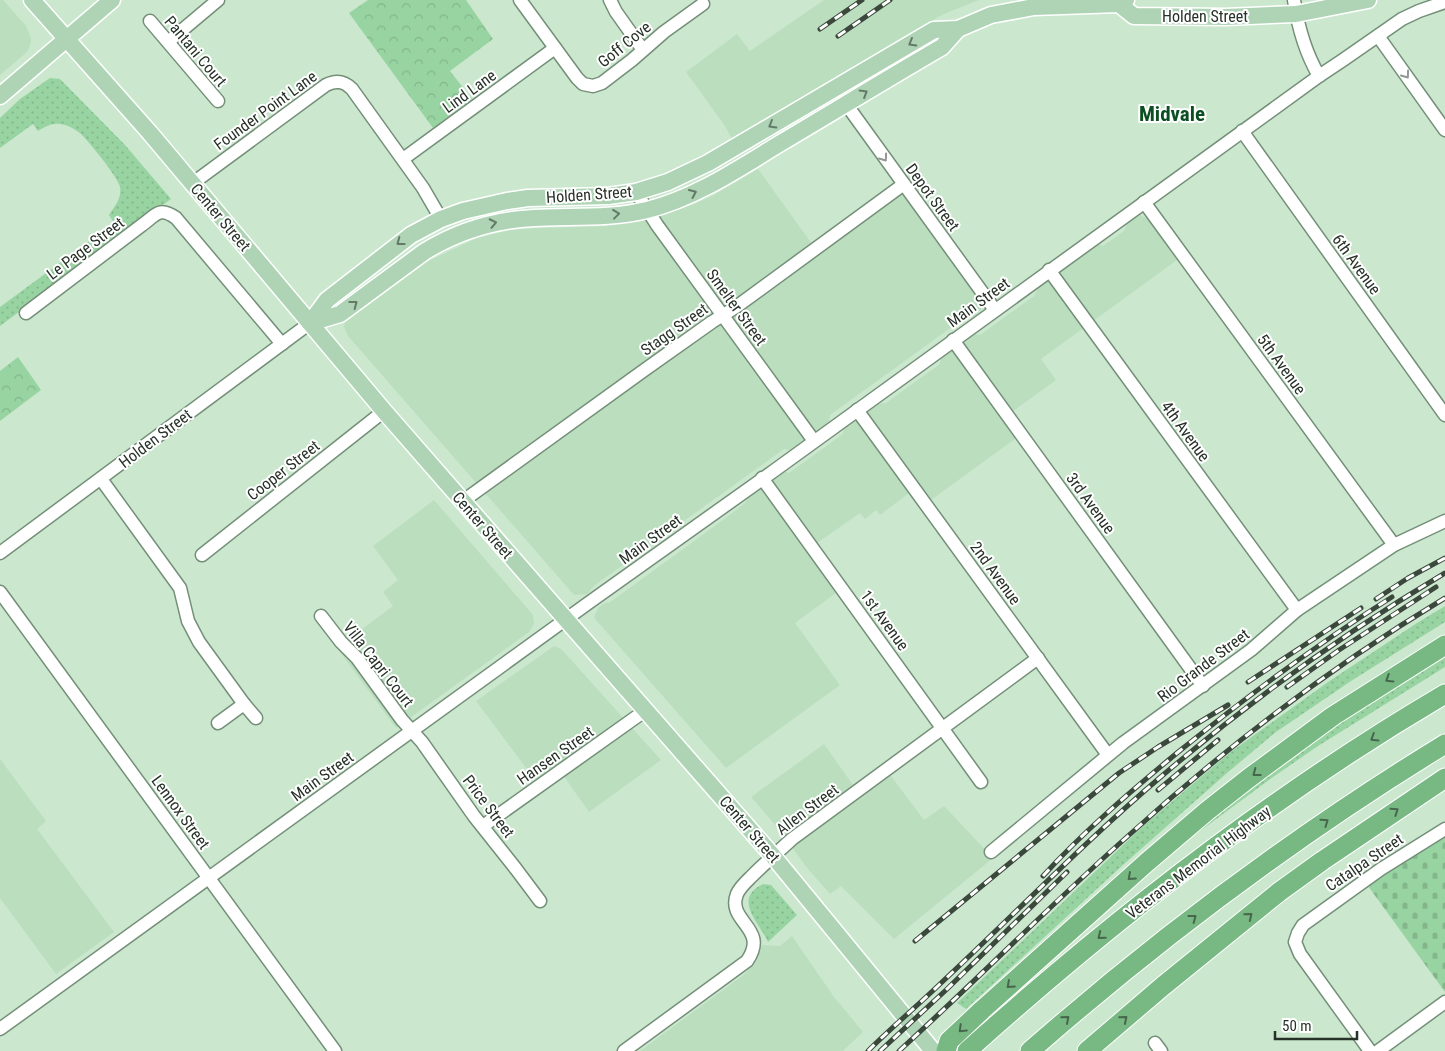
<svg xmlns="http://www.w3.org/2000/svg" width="1445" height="1051" font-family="'Roboto Condensed',sans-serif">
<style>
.built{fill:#bbdebf}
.grass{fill:url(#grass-dots)}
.cemetery{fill:url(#cemetery-stones)}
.park{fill:url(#park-crowns)}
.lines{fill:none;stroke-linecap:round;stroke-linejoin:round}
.minor-casing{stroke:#748f78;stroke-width:15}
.major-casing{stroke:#fff;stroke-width:19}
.highway-casing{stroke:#fff;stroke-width:21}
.minor{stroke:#fff;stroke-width:12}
.major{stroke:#aed4b5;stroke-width:16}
.highway{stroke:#78b883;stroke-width:19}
.rail-casing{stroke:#3b483c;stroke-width:5}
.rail{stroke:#fff;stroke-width:3;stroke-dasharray:9;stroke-linecap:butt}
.oneway{stroke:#637a67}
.oneway2{stroke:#929893}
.oneway3{stroke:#47674c}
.labels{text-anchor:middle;stroke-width:4;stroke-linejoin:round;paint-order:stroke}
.street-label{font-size:16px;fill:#263127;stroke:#fff}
.district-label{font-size:21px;font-weight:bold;fill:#0c5022;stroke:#fff}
</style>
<defs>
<pattern id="grass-dots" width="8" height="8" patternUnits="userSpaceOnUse" patternTransform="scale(1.25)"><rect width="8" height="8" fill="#98d4a1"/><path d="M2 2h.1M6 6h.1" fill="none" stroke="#83b68b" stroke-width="1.8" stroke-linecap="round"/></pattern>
<pattern id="cemetery-stones" width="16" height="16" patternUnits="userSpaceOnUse" patternTransform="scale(1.25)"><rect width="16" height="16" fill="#98d4a1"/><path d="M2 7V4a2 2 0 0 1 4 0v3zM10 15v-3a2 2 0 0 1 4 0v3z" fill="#83b68b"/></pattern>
<pattern id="park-crowns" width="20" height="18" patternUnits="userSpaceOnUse" patternTransform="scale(1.25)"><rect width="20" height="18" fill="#98d4a1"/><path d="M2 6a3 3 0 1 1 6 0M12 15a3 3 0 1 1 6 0" fill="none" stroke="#83b68b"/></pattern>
</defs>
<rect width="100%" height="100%" fill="#cbe8cf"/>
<g class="built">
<polygon points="0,0 3,0 26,26 31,38 31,42 28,51 0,75"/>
<polygon points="824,0 979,0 946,13 927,23 732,139 725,126 686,72 737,34 750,51"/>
<polygon points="758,169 812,244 896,183 981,300 982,305 981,309 975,316 967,316 830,415 829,422 790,450 784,449 595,585 587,594 574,595 348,336 344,327 345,320 349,316 420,265 477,238 510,230 541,228 605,226 639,221 675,211 697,203 714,195"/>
<polygon points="1140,215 1148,219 1177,260 1041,359 1056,380 1012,412 1026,431 920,508 909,493 880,515 876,510 865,519 860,513 817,543 847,585 795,623 840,685 726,768 596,620 594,617 598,608 605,603 609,603 727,517 745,503 749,496 783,471 789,473 843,434 844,427 876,404 886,403 940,364 941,358 973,334 980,335 1034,296 1039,287 1098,244 1103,246 1124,231 1127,224 1136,217"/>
<polygon points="434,500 533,615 534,624 529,632 396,728 337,648 393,606 383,592 398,580 373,546"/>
<polygon points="554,646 561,649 564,652 661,760 589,812 556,765 535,780 476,701"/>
<polygon points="824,744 853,785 882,764 924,820 944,806 993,858 894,939 841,886 830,894 808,869 777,827 751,797"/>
<polygon points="0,759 46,821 37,829 114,932 56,974 0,898"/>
<polygon points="792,936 834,997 863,1032 843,1051 640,1051 746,973 749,969 757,961 762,945 780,946"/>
</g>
<g class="grass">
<path d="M50,78l10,1 65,66 46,54 -171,127v-19l114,-84 -5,-8c5,-8 13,-16 11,-28 -2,-10 -31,-45 -39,-53 -6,-5 -13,-9 -21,-10 -8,-1 -15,3 -22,7l-5,-7 -33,24v-30l20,-19z"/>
<polygon points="1445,606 1445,622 1351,681 1276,732 1227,773 1123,865 966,1009 957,1003 1141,828 1228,754 1328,682 1417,623"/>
<polygon points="1445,652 1445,667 1318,746 1273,777 1173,851 1291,755"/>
<path d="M763,884l8,1 26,30 -29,27c-9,-20 -36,-43 -5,-58z"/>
</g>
<polygon class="cemetery" points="1445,836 1445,992 1368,886"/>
<g class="park">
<polygon points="368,0 466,0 493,39 450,71 472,99 433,128 349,13"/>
<polygon points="18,357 41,390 0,421 0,371"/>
</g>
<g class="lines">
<g class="minor-casing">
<g id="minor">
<polyline points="520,0 577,78 583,84 593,86 602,83 632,60 664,32 703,4"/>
<polyline points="610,0 616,12 643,50"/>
<path d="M1294,0c4,27 11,52 25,76"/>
<polyline points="150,21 218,101"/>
<polyline points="1378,36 1445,130"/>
<polyline points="168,42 218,0"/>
<polyline points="846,104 995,310"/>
<polyline points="1242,131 1445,415"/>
<polyline points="403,159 555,48"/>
<path d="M193,183l133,-98c10,-5 18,-4 26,4l71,99 18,31"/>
<polyline points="636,192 657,225 814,441"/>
<polyline points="1144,202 1394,545"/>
<polyline points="1049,270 1297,610"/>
<path d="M26,313l116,-88c14,-10 17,-19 34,-7l106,126"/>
<polyline points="953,340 1203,686"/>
<polyline points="857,410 1108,755"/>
<polyline points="762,478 981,782"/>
<polyline points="101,479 180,588 188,621 199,642 244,704 256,718"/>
<polyline points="463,501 643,371 712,322 736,307 904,184"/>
<polyline points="0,553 310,323"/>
<polyline points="202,555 384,411"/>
<polyline points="0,592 335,1051"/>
<polyline points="321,616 341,642 357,658 402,720 422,742 474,816 516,869 540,901"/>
<polyline points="218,723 244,704"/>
<polyline points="483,826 646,710"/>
<polyline points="991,852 1123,743 1251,650 1297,610 1394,545 1445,521"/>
<polyline points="0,1029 587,604 775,470 1319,76 1343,60 1402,19 1419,11 1445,2"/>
<polyline points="1155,1043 1161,1051"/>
<path d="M624,1051l123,-90c23,-33 -21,-39 -10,-67 3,-7 10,-13 15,-18 13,-13 27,-25 40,-37l246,-181"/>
<polyline points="1370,1051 1300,954 1295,942 1298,933 1303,925 1381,869 1445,829"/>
<polyline points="1378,1051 1445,1002"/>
</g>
</g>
<g class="major-casing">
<g id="major">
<polyline points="32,0 150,133 384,411 556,608 773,856 933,1051"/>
<polyline points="1119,4 1134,16 1226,17 1296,14 1368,0"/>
<polyline points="0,96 112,0"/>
<polyline points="310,323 327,300 411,235 441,219 463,211 507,201 528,198 608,196 636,192 668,182 708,163 934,30 958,29 991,15 1034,7 1119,4 1126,0"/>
<path d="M310,323l30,-9 84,-62c34,-21 70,-32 110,-34 38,-2 77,1 113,-8 48,-12 91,-41 132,-66 54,-32 108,-65 163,-97l16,-18"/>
</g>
</g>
<g class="highway-casing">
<g id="highway">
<polyline points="946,1051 949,1041 982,1010 1146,863 1207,811 1249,778 1333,716 1445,645"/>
<path d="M967,1051c148,-133 306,-256 478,-357"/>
<path d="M1030,1051c129,-113 268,-217 415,-307"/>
<polyline points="1087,1051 1163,986 1279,892 1322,861 1445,778"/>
</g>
</g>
<use href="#minor" class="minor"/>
<use href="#major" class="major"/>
<use href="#highway" class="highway"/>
<g class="rail-casing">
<g id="rail">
<polyline points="820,29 862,0"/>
<polyline points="838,36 890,0"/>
<polyline points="1376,599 1408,578 1445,558"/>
<polyline points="1248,682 1361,608"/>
<polyline points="1287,687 1339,650 1436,587"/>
<polyline points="1158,790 1218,740"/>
<path d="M1043,876c41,-45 87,-84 134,-123 69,-56 140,-109 215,-156"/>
<polyline points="915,941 1119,773 1158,747 1228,705"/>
<path d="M868,1051c23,-23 48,-44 72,-67 74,-69 145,-143 223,-209 88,-75 183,-143 282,-202"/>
<polyline points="880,1051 946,990 1067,872"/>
<path d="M899,1051c78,-71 151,-146 229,-215 98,-89 204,-170 317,-238"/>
</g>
</g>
<use href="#rail" class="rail"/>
</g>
<defs><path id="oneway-chevron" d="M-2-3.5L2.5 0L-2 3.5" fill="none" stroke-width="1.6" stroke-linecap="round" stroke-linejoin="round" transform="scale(1.25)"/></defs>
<g class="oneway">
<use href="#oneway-chevron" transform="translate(912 43) rotate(150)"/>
<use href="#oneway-chevron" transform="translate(864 93) rotate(-31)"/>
<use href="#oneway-chevron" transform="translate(772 125) rotate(150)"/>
<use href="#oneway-chevron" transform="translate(693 193) rotate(-24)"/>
<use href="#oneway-chevron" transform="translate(616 214) rotate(-7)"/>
<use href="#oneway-chevron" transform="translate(493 223) rotate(-12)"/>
<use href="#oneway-chevron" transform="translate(400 242) rotate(143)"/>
<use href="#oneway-chevron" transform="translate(354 304) rotate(-37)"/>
</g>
<g class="oneway2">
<use href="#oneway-chevron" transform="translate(1406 75) rotate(54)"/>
<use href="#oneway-chevron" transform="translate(884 158) rotate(54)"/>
</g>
<g class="oneway3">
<use href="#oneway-chevron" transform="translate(1389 679) rotate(148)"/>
<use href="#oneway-chevron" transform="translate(1374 738) rotate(148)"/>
<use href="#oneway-chevron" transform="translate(1256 773) rotate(143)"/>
<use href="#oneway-chevron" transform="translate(1395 811) rotate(-34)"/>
<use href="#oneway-chevron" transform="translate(1325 822) rotate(-35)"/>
<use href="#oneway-chevron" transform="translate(1131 877) rotate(138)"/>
<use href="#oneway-chevron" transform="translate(1249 916) rotate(-39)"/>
<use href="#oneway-chevron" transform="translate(1193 918) rotate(-37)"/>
<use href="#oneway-chevron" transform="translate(1101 936) rotate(141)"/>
<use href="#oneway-chevron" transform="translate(1010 985) rotate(138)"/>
<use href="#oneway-chevron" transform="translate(1066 1019) rotate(-41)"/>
<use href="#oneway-chevron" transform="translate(1124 1019) rotate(-40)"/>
<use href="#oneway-chevron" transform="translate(962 1029) rotate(136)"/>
</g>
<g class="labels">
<g class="street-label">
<text x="1205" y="22">Holden Street</text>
<text transform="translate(624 44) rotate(-39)" y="6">Goff Cove</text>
<text transform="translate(196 51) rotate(50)" y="6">Pantani Court</text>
<text transform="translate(469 91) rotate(-36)" y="6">Lind Lane</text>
<text transform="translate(265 110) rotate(-36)" y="6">Founder Point Lane</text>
<text transform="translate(589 194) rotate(-4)" y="6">Holden Street</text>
<text transform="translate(933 197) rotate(54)" y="6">Depot Street</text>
<text transform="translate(221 217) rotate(50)" y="6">Center Street</text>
<text transform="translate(85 248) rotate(-37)" y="6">Le Page Street</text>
<text transform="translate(1357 264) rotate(54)" y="6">6th Avenue</text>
<text transform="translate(978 302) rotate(-36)" y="6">Main Street</text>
<text transform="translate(737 307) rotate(54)" y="6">Smelter Street</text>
<text transform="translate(674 329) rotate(-35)" y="6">Stagg Street</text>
<text transform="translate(1282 364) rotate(54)" y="6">5th Avenue</text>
<text transform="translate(1186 431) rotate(54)" y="6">4th Avenue</text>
<text transform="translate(155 438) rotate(-37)" y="6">Holden Street</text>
<text transform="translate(283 470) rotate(-38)" y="6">Cooper Street</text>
<text transform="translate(1091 503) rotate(54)" y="6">3rd Avenue</text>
<text transform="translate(483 525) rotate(49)" y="6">Center Street</text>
<text transform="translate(650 539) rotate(-36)" y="6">Main Street</text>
<text transform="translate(996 573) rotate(54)" y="6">2nd Avenue</text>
<text transform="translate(885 620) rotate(54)" y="6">1st Avenue</text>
<text transform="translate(379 664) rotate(52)" y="6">Villa Capri Court</text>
<text transform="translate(1203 665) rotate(-37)" y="6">Rio Grande Street</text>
<text transform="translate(555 755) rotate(-35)" y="6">Hansen Street</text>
<text transform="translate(322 776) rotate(-36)" y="6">Main Street</text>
<text transform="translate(489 806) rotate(53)" y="6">Price Street</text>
<text transform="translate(807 809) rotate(-37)" y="6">Allen Street</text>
<text transform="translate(181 812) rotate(54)" y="6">Lennox Street</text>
<text transform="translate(750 829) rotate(49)" y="6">Center Street</text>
<text transform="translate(1198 862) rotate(-37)" y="6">Veterans Memorial Highway</text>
<text transform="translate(1364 862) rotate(-34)" y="6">Catalpa Street</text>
</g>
<g class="district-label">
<text x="1172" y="121">Midvale</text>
</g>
</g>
<path d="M1275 1031v8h82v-8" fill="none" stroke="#263127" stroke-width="2.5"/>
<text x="1282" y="1031" font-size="15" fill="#263127" stroke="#ffffff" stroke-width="4" paint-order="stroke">50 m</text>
</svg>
